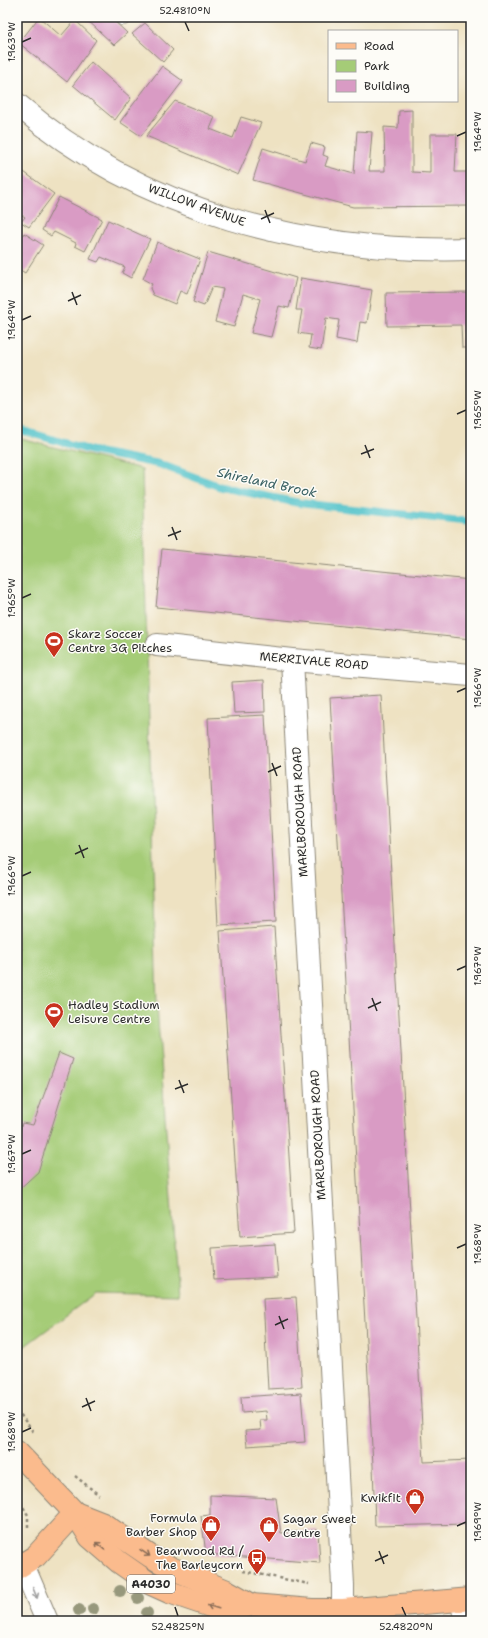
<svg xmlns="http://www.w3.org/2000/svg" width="488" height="1638" font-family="'Shantell Sans',sans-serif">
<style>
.green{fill:#a5cc77;stroke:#687c51}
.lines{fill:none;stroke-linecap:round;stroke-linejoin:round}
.stream{stroke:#56c4cb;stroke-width:8}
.building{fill:#d99bc4}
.service-casing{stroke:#8c8676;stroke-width:16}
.minor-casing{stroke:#8c8676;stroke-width:24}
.primary-casing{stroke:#8c8676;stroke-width:24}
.path{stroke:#8c8676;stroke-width:2.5;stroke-dasharray:3 3;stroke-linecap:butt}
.service{stroke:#fff;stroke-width:15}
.minor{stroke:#fff;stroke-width:22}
.primary{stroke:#fbbb8d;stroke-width:22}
.tree{fill:#97987c}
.oneway{stroke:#896c57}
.oneway2{stroke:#a0a0a0}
.ticks{fill:none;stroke:#2b2b2b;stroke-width:1.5}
.labels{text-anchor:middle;stroke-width:3;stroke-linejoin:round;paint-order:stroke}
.shield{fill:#fdfcf7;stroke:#6a6a68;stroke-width:1}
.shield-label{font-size:11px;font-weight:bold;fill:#2b2b2b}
.street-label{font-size:12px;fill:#2b2b2b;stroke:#fdfcf7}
.poi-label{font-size:12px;fill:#2b2b2b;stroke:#fdfcf7;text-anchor:start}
.water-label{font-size:13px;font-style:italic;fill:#3a6163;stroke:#fdfcf7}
.neatline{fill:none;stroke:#2b2b2b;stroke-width:1.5}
.ticks-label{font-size:10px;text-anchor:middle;fill:#2b2b2b}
</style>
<rect width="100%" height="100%" fill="#fdfcf7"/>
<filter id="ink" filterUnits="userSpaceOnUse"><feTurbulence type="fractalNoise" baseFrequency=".025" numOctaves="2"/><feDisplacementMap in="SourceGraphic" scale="8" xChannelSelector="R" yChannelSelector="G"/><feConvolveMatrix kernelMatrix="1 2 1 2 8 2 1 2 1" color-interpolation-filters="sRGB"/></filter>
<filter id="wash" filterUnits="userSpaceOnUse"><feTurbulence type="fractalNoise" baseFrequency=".012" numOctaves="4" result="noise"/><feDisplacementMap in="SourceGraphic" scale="16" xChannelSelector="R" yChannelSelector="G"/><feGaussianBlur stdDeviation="0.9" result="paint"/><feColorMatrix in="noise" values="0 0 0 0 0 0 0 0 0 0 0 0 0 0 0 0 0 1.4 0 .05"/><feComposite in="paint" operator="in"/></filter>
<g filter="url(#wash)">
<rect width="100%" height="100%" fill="#eee2c2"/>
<polygon class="green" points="17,438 142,469 157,1006 178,1295 96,1293 17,1352"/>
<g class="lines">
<polyline class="stream" points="17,429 92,451 159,464 221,487 299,503 471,522"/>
</g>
<g id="blocks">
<g class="building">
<polygon points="39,17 61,36 75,20 96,40 67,82 19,43"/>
<polygon points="84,17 110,17 127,33 114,45"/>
<polygon points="145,23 173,50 163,62 132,34"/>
<polygon points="91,62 131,98 115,120 73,85"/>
<polygon points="162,66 183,81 141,136 120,122"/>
<polygon points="175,101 215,117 210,129 233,138 241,117 261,123 238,175 146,136"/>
<polygon points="412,110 412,172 430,173 430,134 457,134 455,172 471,172 471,206 353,207 253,180 263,148 305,161 311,143 325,147 323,155 328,157 325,166 354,174 357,131 372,132 369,171 385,171 384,127 398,128 399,111"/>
<polygon points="17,167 54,194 29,227 21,222 25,217 17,212"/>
<polygon points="59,197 102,219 85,251 75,246 76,243 54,232 51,236 42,230"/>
<polygon points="108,220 150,239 131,278 122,273 125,267 101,257 98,262 90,259"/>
<polygon points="24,233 43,245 25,273 17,268 17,245"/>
<polygon points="157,242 200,259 187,294 180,291 175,304 153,295 150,288 152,284 143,279"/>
<polygon points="208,252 296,278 289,308 279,306 271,337 251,333 260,299 243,294 234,327 215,322 223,289 212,287 204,306 193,302"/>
<polygon points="301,278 372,290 367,323 360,322 357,343 336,339 339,320 326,318 321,350 309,348 311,335 298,333 302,310 296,310"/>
<polygon points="471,292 471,348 462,348 461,325 387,326 386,293"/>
<polygon points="162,549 471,580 471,639 156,607"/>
<polygon points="264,680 265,712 234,713 232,682"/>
<polygon points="381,695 424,1462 471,1460 471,1524 375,1526 373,1465 330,698"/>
<polygon points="265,715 276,922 218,925 208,718"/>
<polygon points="274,927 294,1233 240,1237 220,931"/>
<polygon points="59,1053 73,1059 38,1172 17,1191 17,1142 22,1123 33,1125"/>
<polygon points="17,1201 21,1204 17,1208"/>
<polygon points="275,1244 278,1277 214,1280 212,1248"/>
<polygon points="296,1297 302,1387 268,1389 263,1299"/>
<polygon points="301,1393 305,1442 247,1446 245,1431 261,1430 260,1420 267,1420 266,1411 242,1413 241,1397"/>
<polygon points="210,1495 276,1498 281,1533 318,1530 320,1563 206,1554 201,1516 210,1515"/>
</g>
</g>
</g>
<g filter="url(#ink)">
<use href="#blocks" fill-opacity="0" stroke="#8c8676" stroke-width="1"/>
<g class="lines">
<g class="service-casing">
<polyline id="service" points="123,18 124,17"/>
</g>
<g class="minor-casing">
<g id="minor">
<path d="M17,104c125,108 292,150 454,145"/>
<polyline points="157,645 292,660 471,675"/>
<polyline points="292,660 343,1585 343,1610"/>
<polyline points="23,1565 47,1621"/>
<polyline points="462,1601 465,1621"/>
</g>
</g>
<g class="primary-casing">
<g id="primary">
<polyline points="17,1452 75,1513 90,1537 119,1562 149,1583 169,1592 219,1609 241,1608 252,1605"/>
<polyline points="75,1513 103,1524 150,1556 171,1568 227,1591 252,1605 312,1610 343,1610 471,1599"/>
<polyline points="17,1568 36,1556 75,1513"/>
</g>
</g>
<g class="path">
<polyline points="17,1410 34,1433"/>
<polyline points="75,1476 99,1495"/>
<polyline points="17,1497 28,1515 28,1527"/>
<polyline points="243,1571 309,1584"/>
</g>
<use href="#service" class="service"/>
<use href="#minor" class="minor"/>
<use href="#primary" class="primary"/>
</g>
<g class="tree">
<circle cx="120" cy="1591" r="6"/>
<circle cx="138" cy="1598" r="6"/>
<circle cx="93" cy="1609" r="6"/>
<circle cx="79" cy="1610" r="6"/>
<circle cx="147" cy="1613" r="6"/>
</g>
<defs><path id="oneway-shaft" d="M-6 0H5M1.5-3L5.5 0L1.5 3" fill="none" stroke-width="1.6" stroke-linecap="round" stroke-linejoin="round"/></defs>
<g class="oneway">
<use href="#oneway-shaft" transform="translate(100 1546) rotate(-140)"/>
<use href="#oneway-shaft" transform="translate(145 1553) rotate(34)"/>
<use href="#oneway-shaft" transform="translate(213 1607) rotate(-163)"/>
</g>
<use class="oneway2" href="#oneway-shaft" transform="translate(35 1593) rotate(67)"/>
</g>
<path class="ticks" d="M185,22l4,9M22,42l9,-4M457,136l9,-4M265,210l5,13M261,219l13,-6M72,292l5,13M68,301l13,-6M22,320l9,-4M457,414l9,-4M365,445l5,13M361,454l13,-5M172,527l5,13M168,536l13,-5M22,598l9,-4M457,692l9,-4M272,763l5,13M268,772l13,-6M79,845l5,13M75,854l13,-6M22,876l9,-4M457,970l9,-4M372,998l5,13M368,1008l13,-6M179,1080l5,13M175,1089l13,-5M22,1154l9,-4M457,1248l9,-4M279,1316l5,13M275,1325l13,-6M86,1398l5,13M82,1407l13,-6M22,1432l9,-4M457,1526l9,-4M379,1551l5,13M375,1561l13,-6M175,1607l3,9M402,1607l4,9"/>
<defs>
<g id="stadium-pin" transform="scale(1)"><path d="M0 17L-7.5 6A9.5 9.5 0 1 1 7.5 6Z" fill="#c8321e" stroke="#fdfcf7"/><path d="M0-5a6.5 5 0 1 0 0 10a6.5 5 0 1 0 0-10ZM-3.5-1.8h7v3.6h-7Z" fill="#fff"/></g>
<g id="shop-pin" transform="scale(1)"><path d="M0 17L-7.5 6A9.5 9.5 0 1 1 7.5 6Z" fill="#c8321e" stroke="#fdfcf7"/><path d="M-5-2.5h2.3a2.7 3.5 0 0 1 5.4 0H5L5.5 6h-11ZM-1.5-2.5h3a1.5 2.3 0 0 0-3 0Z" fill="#fff"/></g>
<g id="bus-pin" transform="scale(1)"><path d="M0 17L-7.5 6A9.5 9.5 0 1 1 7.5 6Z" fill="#c8321e" stroke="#fdfcf7"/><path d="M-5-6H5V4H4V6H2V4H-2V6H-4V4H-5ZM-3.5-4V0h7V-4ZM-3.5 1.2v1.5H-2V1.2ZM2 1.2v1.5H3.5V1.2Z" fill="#fff"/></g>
</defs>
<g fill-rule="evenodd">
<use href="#stadium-pin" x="54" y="641"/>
<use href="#stadium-pin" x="54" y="1012"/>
<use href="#shop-pin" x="415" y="1498"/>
<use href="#shop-pin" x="211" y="1525"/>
<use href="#shop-pin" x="269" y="1526"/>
<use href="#bus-pin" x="257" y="1558"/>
</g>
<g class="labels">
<rect class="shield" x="127" y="1575" width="48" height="18" rx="3"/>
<g class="shield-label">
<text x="151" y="1588">A4030</text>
</g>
<g class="street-label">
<text transform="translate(197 205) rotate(20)" y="4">WILLOW AVENUE</text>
<text transform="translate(314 661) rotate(5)" y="4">MERRIVALE ROAD</text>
<text transform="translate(300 812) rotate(-93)" y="4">MARLBOROUGH ROAD</text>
<text transform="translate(318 1135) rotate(-93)" y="4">MARLBOROUGH ROAD</text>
</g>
<g class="poi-label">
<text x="68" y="638">Skarz Soccer<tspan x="68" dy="14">Centre 3G Pitches</tspan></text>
<text x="68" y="1009">Hadley Stadium<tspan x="68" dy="14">Leisure Centre</tspan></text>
<text x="401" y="1502" text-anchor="end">Kwikfit</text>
<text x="197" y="1522" text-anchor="end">Formula<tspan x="197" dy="14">Barber Shop</tspan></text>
<text x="283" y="1523">Sagar Sweet<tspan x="283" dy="14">Centre</tspan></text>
<text x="243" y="1555" text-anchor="end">Bearwood Rd /<tspan x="243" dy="14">The Barleycorn</tspan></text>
</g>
<g class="water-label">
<text transform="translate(267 482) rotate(12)" y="5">Shireland Brook</text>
</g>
</g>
<rect width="488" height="1638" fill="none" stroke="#fdfcf7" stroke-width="44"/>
<rect x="328" y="30" width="130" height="72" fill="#fdfcf7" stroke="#a9a8a5"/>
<rect x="336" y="43" width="20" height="6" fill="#fbbb8d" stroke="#a9a8a5"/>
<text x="364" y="50" font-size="12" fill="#2b2b2b">Road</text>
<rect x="336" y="60" width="20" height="12" fill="#a5cc77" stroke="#a9a8a5"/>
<text x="364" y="70" font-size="12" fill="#2b2b2b">Park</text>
<rect x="336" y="80" width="20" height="12" fill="#d99bc4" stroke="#a9a8a5"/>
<text x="364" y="90" font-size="12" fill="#2b2b2b">Building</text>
<rect x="22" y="22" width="444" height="1594" class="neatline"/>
<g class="ticks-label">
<text x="185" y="14">52.4810°N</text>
<text transform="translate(11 42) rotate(-90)" y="4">1.963°W</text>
<text transform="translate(477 132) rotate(-90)" y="4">1.964°W</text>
<text transform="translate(11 320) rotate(-90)" y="4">1.964°W</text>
<text transform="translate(477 410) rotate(-90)" y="4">1.965°W</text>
<text transform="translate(11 598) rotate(-90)" y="4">1.965°W</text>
<text transform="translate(477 688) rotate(-90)" y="4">1.966°W</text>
<text transform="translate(11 876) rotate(-90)" y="4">1.966°W</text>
<text transform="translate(477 966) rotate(-90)" y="4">1.967°W</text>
<text transform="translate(11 1154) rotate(-90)" y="4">1.967°W</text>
<text transform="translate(477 1244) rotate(-90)" y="4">1.968°W</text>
<text transform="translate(11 1432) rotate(-90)" y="4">1.968°W</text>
<text transform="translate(477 1522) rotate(-90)" y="4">1.969°W</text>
<text x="178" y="1630">52.4825°N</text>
<text x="406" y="1630">52.4820°N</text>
</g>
</svg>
